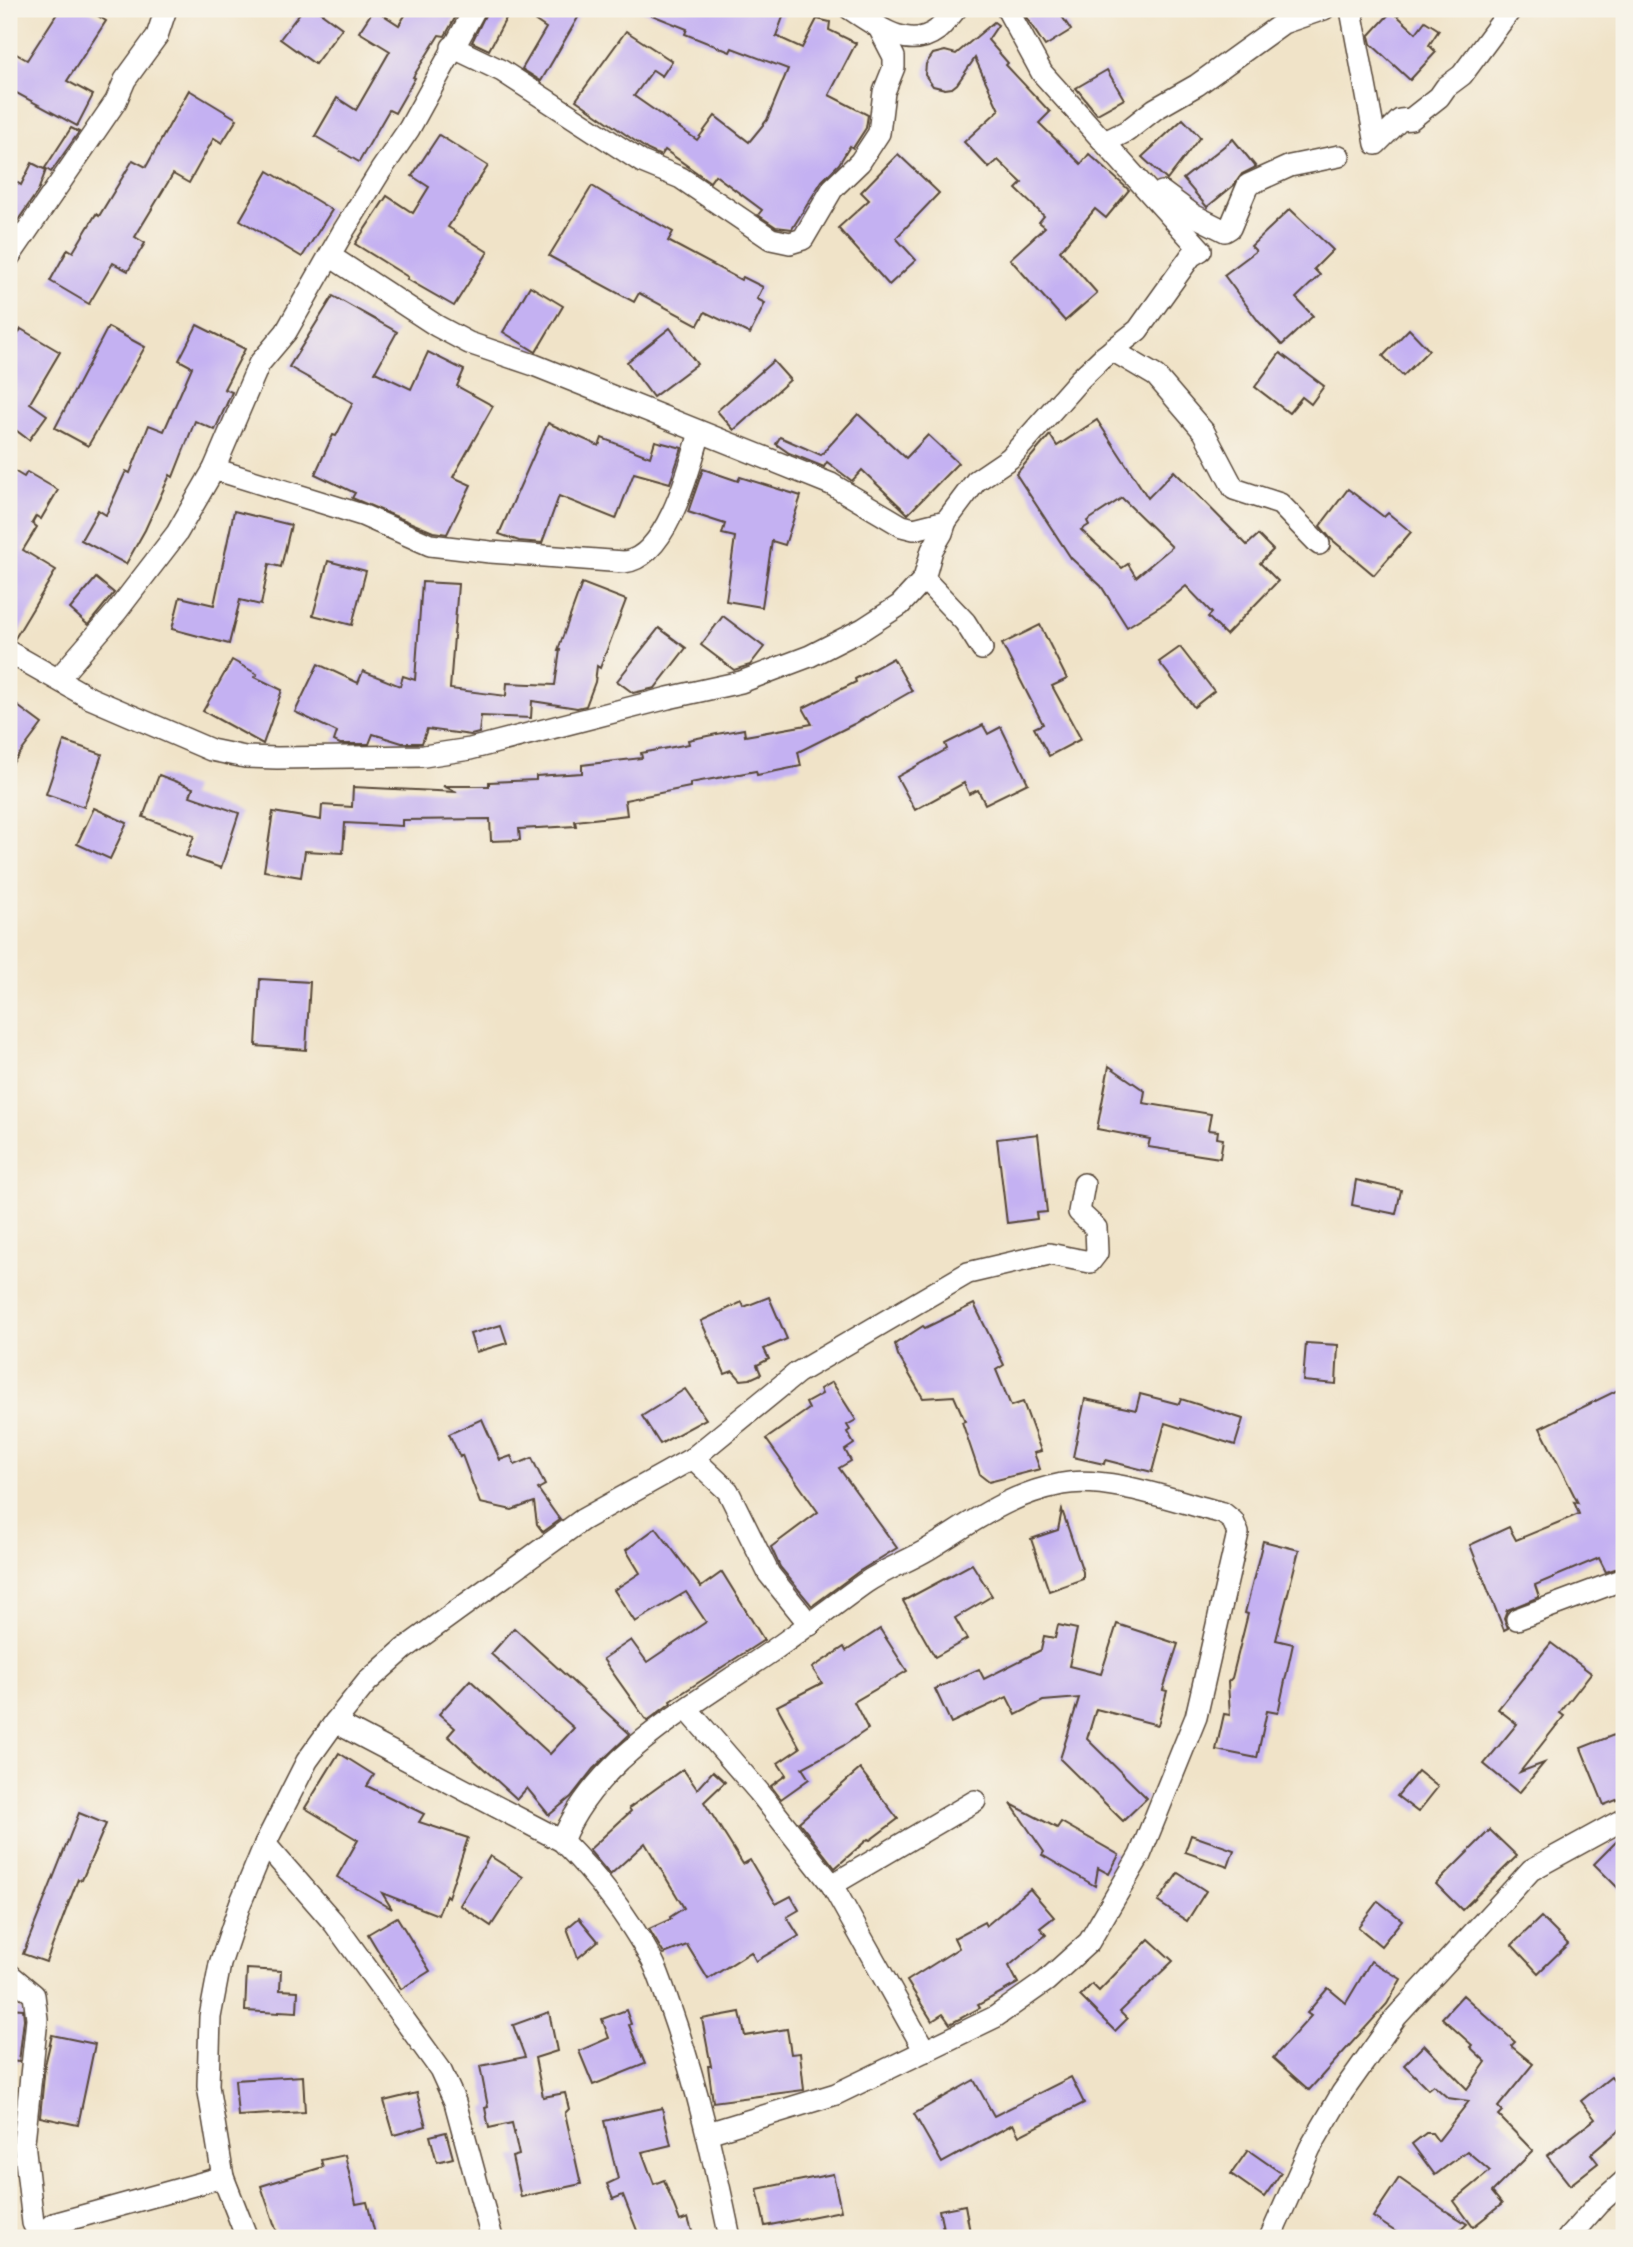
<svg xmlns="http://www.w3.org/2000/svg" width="1633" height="2247" font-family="'Comic Neue',sans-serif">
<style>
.building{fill:#c4b1f2;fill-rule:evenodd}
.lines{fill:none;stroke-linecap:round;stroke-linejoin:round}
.street-casing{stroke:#564638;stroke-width:24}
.street{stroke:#fff;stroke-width:21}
</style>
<rect width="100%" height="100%" fill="#f7f3e8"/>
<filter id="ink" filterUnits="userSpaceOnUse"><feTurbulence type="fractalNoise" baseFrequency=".0143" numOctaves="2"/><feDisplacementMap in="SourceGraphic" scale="14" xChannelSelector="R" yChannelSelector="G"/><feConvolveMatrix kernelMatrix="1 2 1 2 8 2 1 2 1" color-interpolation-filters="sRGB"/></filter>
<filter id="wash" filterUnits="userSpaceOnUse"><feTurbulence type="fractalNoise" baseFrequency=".00686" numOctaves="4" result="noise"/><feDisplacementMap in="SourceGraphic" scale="28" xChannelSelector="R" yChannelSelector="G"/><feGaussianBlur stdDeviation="1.57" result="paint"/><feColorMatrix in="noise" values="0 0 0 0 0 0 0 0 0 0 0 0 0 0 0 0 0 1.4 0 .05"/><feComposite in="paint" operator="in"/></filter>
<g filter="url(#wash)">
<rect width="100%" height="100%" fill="#f0e3c8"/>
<g id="blocks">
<g class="building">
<polygon points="60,9 87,9 106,21 67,81 93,95 77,126 9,89 9,50 27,60"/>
<polygon points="303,9 316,9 342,28 315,64 280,39"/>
<polygon points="374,9 399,25 409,9 460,9 445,36 439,35 413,77 415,78 395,113 389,110 359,162 315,136 337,98 356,110 390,51 359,32"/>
<polygon points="488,9 511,9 489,50 472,42"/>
<polygon points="518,9 583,9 541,81 522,69 546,28"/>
<polygon points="637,9 786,9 776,36 802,48 817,19 830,22 829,30 856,43 829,95 868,115 866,128 853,148 850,146 839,164 822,181 792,229 776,227 758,215 762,210 715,175 710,182 665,150 661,156 648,150 576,100 626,31 672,61 662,76 653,70 634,96 697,140 715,116 749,142 767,120 788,69 732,48 730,52 685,34 687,29"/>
<polygon points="1039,9 1057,9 1071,30 1045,46 1026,17"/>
<polygon points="1392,11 1416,33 1425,21 1439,30 1429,45 1436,52 1410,80 1371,44 1369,36"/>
<polygon points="994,22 998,25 988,40 1008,63 1006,65 1050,112 1039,123 1081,164 1089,154 1129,190 1106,218 1095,209 1060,251 1097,293 1065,321 1010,259 1045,227 1039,222 1044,216 1016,189 1022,183 998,160 989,168 964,142 999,110 975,58 957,84 952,88 945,89 933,86 925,75 926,64 933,54 945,51 956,54"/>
<polygon points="1107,70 1124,99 1097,114 1076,88"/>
<polygon points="189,90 237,119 222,143 214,138 189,183 173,174 135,237 145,243 128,271 113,263 89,304 50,281 68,249 73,252 96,214 99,216 133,160 146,167"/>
<polygon points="1183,119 1200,137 1167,180 1142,157"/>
<polygon points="71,128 79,132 51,172 45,168"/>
<polygon points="439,135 488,166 448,227 488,252 454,306 407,279 408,277 355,244 387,196 413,213 429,187 412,176"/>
<polygon points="1233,139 1256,167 1242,174 1234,185 1207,207 1183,179"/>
<polygon points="898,154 939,193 896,238 916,260 889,285 838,228 869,200 861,192"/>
<polygon points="32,163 46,170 38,191 14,226 9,224 9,177 21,185"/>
<polygon points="268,171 332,210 302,257 240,220"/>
<polygon points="592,186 640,215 641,214 673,232 668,241 741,280 743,277 763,287 757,299 765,303 750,334 705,312 698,325 639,293 634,302 549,256"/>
<polygon points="1290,209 1333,250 1314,269 1320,275 1296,298 1313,316 1282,345 1259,322 1224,275 1256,251 1251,246"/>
<polygon points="530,286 563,306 536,352 503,332"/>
<polygon points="333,296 397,332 375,372 411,389 428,352 464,370 457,386 493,406 453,477 471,485 447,534 433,532 352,498 355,493 315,474 333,435 336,436 353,403 289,367"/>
<polygon points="197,325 245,349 224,389 232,392 215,430 195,421 173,477 170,475 145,530 126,564 81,540 98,510 106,515 126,471 130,473 149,425 164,431 192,367 179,360"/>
<polygon points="108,327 145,347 88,446 55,428"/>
<polygon points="670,328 697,364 653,397 627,362"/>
<polygon points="21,329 60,352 30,403 47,415 29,440 9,425 9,349"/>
<polygon points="1409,329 1429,350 1403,376 1383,356"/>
<polygon points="1280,353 1324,386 1311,404 1302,397 1289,413 1255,387"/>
<polygon points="773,361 790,380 734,430 717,411"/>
<polygon points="858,414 906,458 928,435 958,463 908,514 862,470 852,481 827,462 824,467 789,453 776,444 780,437 821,455"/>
<path d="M1097,420l51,78 26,-27 73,74 11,-10 15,15 -13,13 18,18 -52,54 -18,-18 4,-4 -26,-27 -19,16 -40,25 -26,-41 -30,-28 -55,-84 34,-39 7,11zM1122,498l50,49 -36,30 -8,-13 -6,4 -41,-38 8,-5 -2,-4z"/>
<polygon points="548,423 599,446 602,438 650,457 655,441 682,448 670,483 634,473 616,519 559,496 542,543 519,541 499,534"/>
<polygon points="9,468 24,477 27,472 58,490 41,519 36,516 32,523 37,527 23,550 56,570 14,640 9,639"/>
<polygon points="703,469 738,481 740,477 801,496 785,545 772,541 762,607 726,601 735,537 722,534 725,524 688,512"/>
<polygon points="1348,489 1384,517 1388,513 1411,532 1374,575 1330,538 1320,526"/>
<polygon points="234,511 291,525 281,567 269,564 261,605 240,600 229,644 172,629 180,597 214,605"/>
<polygon points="328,561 366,571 352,625 313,615"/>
<polygon points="96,578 114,593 88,625 70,609"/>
<polygon points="422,582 458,584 450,689 506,696 507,683 555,685 560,650 558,650 582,583 626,600 600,668 597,666 595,682 586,706 577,708 532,701 531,718 481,716 479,733 471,735 427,729 422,743 402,743 373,734 369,744 340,744 334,741 337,732 295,712 318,664 358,683 363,671 400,686 403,676 415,680"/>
<polygon points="723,616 764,647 750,665 734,670 701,645"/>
<polygon points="1040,625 1067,679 1052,686 1081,739 1049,756 1034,728 1043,724 1002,644"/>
<polygon points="659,628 686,648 655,688 633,693 617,681"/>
<polygon points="1180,647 1214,691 1194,707 1159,662"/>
<polygon points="893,658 912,691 854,724 798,752 801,766 757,775 756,771 690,783 690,787 625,800 627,815 575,821 576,826 519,829 520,840 491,841 490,819 402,820 402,826 345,823 343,853 305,851 301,877 264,871 273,812 321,820 322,805 352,807 353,787 457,792 443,786 489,786 489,782 536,780 536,776 582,773 582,765 642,758 641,753 689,744 688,740 717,734 744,729 745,736 812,724 803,708 856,682 855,679"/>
<polygon points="232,660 257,674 255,677 282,690 263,744 203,711"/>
<polygon points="15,704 42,724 9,768 9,713"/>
<polygon points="983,725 988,734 1001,727 1028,783 985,804 978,790 969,794 964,783 915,810 897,777 947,749 945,744"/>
<polygon points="64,741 102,754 84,807 46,794"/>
<polygon points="159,775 193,788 190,796 239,813 221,868 186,856 194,836 143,817"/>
<polygon points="94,808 127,823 110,859 77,844"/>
<polygon points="260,979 310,982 306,1050 256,1046"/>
<polygon points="1109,1066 1145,1091 1143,1103 1211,1114 1208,1130 1218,1131 1217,1138 1223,1139 1220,1158 1148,1147 1150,1139 1097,1129"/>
<polygon points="1038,1134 1047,1212 1036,1213 1037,1219 1007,1223 997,1139"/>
<polygon points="1356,1180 1401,1190 1396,1214 1352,1205"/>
<polygon points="769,1297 787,1339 764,1349 769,1359 757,1365 761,1374 750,1379 741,1380 733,1371 725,1374 701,1321 742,1302 744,1307"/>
<polygon points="974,1304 1004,1365 996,1370 1011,1406 1023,1402 1041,1451 1034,1453 1040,1469 989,1482 980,1475 962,1422 965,1421 954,1396 923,1398 898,1355 895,1344 923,1326 925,1328"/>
<polygon points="501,1325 507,1343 476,1352 470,1334"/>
<polygon points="1306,1343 1338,1345 1336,1384 1303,1381"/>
<polygon points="832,1382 856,1420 847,1425 850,1430 847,1432 854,1444 845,1450 851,1461 839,1468 897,1548 858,1572 812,1606 780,1567 771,1547 818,1512 766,1439 809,1409 806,1403 822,1394 820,1389"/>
<polygon points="1624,1387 1624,1566 1606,1572 1599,1558 1535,1585 1539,1597 1507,1610 1504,1618 1508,1628 1504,1630 1470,1545 1509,1527 1516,1540 1579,1514 1574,1502 1578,1503 1540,1428"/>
<polygon points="685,1389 706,1419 660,1444 642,1416"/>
<polygon points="1140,1394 1179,1404 1181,1399 1243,1419 1235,1445 1165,1423 1152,1472 1105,1460 1104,1464 1073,1457 1085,1399 1136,1410"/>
<polygon points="482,1419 500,1460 511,1456 515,1465 532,1458 545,1485 538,1489 560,1520 543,1532 537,1524 534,1502 512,1510 480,1503 462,1455 460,1457 449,1434"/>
<polygon points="1062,1510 1083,1572 1083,1579 1049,1591 1031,1539 1058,1530"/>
<polygon points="656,1528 701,1587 722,1572 764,1640 670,1701 671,1703 647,1721 603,1659 631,1640 647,1662 706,1622 686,1592 635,1622 614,1590 640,1573 626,1550"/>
<polygon points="1263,1541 1299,1550 1276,1640 1293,1644 1278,1713 1267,1711 1257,1758 1216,1750 1224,1714 1230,1715 1228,1682 1232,1678 1248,1614 1245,1613"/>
<polygon points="972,1564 992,1596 955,1618 967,1639 935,1657 903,1601"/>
<polygon points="1117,1624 1178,1644 1163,1690 1167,1691 1158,1725 1096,1709 1087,1739 1147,1798 1123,1821 1060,1759 1079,1698 1043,1701 1016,1715 1007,1697 951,1723 935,1689 979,1669 984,1679 1041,1650 1044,1636 1055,1638 1058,1625 1077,1629 1069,1666 1101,1674"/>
<polygon points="514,1628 630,1734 593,1769 571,1797 549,1815 527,1788 517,1799 448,1736 455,1728 439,1714 470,1680 550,1754 574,1728 491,1654"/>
<polygon points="880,1629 907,1671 854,1702 868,1729 843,1746 802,1768 809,1779 781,1799 771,1786 786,1775 778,1763 800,1748 777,1706 822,1683 812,1668 844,1647 846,1651"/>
<polygon points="1551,1643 1591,1673 1560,1713 1564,1716 1520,1772 1544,1763 1519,1793 1484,1764 1517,1724 1498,1709"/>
<polygon points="1624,1731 1624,1797 1604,1805 1581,1748"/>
<polygon points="339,1753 374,1775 367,1786 424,1814 419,1822 468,1838 448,1897 446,1895 438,1915 382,1893 392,1909 337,1877 358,1840 305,1808"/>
<polygon points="683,1769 697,1789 713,1771 725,1782 704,1802 743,1864 750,1860 776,1904 791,1896 799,1910 787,1917 799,1936 756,1961 751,1952 708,1979 687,1945 664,1954 649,1929 671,1919 670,1917 684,1908 645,1843 610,1875 589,1850 631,1811 629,1808"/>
<polygon points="860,1769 898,1819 870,1840 868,1839 835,1868 799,1822"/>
<polygon points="1418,1771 1438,1787 1418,1812 1397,1796"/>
<polygon points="1011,1804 1057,1828 1061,1822 1119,1855 1109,1874 1098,1868 1095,1886 1042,1855 1044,1852"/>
<polygon points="79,1813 106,1824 82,1880 78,1879 46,1962 23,1954"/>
<polygon points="1490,1830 1517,1856 1462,1910 1436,1884"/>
<polygon points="1624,1834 1624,1894 1594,1864"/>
<polygon points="1191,1835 1234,1850 1228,1867 1185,1852"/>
<polygon points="490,1856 523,1877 491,1926 460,1905"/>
<polygon points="1178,1873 1206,1891 1187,1921 1158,1902"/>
<polygon points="1030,1889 1054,1917 1040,1928 1046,1935 1009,1966 1018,1983 978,2005 980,2008 950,2024 943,2014 932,2021 907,1981 959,1948 954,1938 984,1922 986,1926"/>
<polygon points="1378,1901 1402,1920 1381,1946 1358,1927"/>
<polygon points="397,1917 430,1971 401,1989 368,1934"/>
<polygon points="1541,1917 1568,1944 1538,1973 1512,1945"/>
<polygon points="579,1918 598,1941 578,1958 567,1928"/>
<polygon points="1149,1939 1173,1961 1120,2012 1127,2019 1115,2031 1080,1996 1092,1984 1099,1991"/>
<polygon points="1371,1961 1401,1979 1387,2004 1309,2090 1273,2058 1311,2016 1307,2013 1328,1988 1346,2003"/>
<polygon points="247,1969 281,1971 280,1990 298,1991 297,2012 279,2011 279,2013 245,2011"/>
<polygon points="1463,1995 1515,2042 1511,2046 1533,2064 1498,2107 1503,2112 1499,2116 1533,2151 1492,2192 1502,2204 1473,2227 1454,2201 1490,2171 1467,2151 1435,2175 1412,2144 1426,2133 1432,2133 1438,2141 1469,2101 1448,2098 1433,2085 1428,2089 1404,2065 1424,2045 1467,2089 1486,2062 1470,2047 1472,2045 1442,2018"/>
<polygon points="9,2008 23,2009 24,2019 19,2062 9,2061"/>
<polygon points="626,2010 631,2024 629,2025 645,2064 593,2085 579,2051 609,2038 602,2019"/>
<polygon points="549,2012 557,2051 535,2058 543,2097 565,2093 569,2109 565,2113 581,2184 521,2197 512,2157 519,2155 512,2123 489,2128 485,2108 488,2107 480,2066 525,2057 513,2025"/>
<polygon points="740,2012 745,2036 787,2029 791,2054 800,2053 804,2090 713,2102 708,2066 711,2066 702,2019"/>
<polygon points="52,2035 95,2044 78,2125 40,2117 45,2065"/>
<polygon points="303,2076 305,2112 238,2116 235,2080"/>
<polygon points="1071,2077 1084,2103 1019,2136 1013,2124 942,2163 914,2114 974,2080 994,2116"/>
<polygon points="1611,2077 1624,2093 1624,2126 1591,2154 1598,2163 1570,2185 1547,2156 1595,2119 1581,2101"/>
<polygon points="417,2093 426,2126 394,2135 384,2101"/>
<polygon points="662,2108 671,2145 642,2152 654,2184 664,2180 680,2221 688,2218 694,2238 640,2238 623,2195 613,2199 607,2184 618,2179 604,2121"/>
<polygon points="446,2132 453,2158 437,2162 430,2136"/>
<polygon points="1248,2150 1281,2173 1264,2197 1231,2174"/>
<polygon points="345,2155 356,2204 367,2202 376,2238 279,2238 261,2186 323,2167 321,2160"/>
<polygon points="833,2174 841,2211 765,2226 757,2189"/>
<polygon points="1399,2178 1443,2209 1467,2224 1452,2238 1405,2238 1373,2217"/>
<polygon points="965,2205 971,2238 945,2238 939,2210"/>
</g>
</g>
</g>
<g filter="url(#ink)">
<use href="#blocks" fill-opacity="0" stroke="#564638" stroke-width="2"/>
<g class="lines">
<g class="street-casing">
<g id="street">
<path d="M850,9c25,16 58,43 87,21 7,-6 13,-14 19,-21"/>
<polyline points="1355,9 1352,15 1376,144 1400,120 1411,119 1439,97 1446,87 1462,75 1511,9"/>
<polyline points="452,47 502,71 642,162 681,178 771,239 790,243 803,239 833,188 860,162 879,133 884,92 894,67 894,57 878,26"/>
<polyline points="1105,142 1127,131 1155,109 1197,85 1283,23 1324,9"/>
<polyline points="1162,192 1193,215 1225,231 1230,228 1248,185 1290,166 1339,156"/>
<polyline points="330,256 437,326 469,343 534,365 831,484 902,526 914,529 946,521"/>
<polyline points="9,257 116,101 125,80 157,36 166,9"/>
<polyline points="1112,350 1156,376 1204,432 1234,489 1280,504 1319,544"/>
<path d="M214,469l148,46 68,30 60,7 134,10c43,-4 66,-95 76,-130"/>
<polyline points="924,579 965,622 982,649"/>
<polyline points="9,652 90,698 211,750 245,757 277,758 424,756 470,749 668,698 741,682 810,656 863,629 900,605 924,579 932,550 942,533 946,521 976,481 1010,458 1080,379 1102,358 1138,330 1191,256 1201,250 1042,73 1007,9"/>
<polyline points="58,679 117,611 177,533 214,469 259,364 286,332 344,230 381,170 409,129 475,9"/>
<polyline points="693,1458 728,1491 769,1574 810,1625"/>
<polyline points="1517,1619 1624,1579"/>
<polyline points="687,1709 759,1792 832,1885 925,2051"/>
<path d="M335,1722l227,119c36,36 65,74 90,119 8,15 13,34 19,50 26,74 43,151 59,228"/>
<path d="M562,1841c13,-32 33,-57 58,-81 46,-42 103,-75 155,-111 30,-21 59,-44 90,-66 20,-14 44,-22 65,-35 46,-28 77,-53 132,-64 45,-9 116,18 161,29l10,8 5,12 -42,184 -56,138 -51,87 -43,39 -51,36 -159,77 -128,39"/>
<polyline points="265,1844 334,1923 440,2069 455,2102 492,2238"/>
<polyline points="832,1885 975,1801"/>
<polyline points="9,1974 34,1995 37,2019 24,2142 33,2223 41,2238"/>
<polyline points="43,2238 45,2231 53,2224 223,2177"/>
<polyline points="247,2238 223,2177 208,2086 210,2017 220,1964 240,1904 265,1844 307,1761 335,1722 367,1682 404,1649 582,1520 693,1458 797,1373 968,1273 1049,1254 1090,1262 1097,1253 1096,1228 1079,1212 1084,1184"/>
<polyline points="1270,2238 1310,2148 1342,2093 1396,2017 1531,1870 1624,1819"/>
<polyline points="1568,2238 1598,2204 1624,2181"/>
</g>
</g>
<use href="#street" class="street"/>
</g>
</g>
<rect width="1633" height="2247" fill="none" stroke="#f7f3e8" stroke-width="35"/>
</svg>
